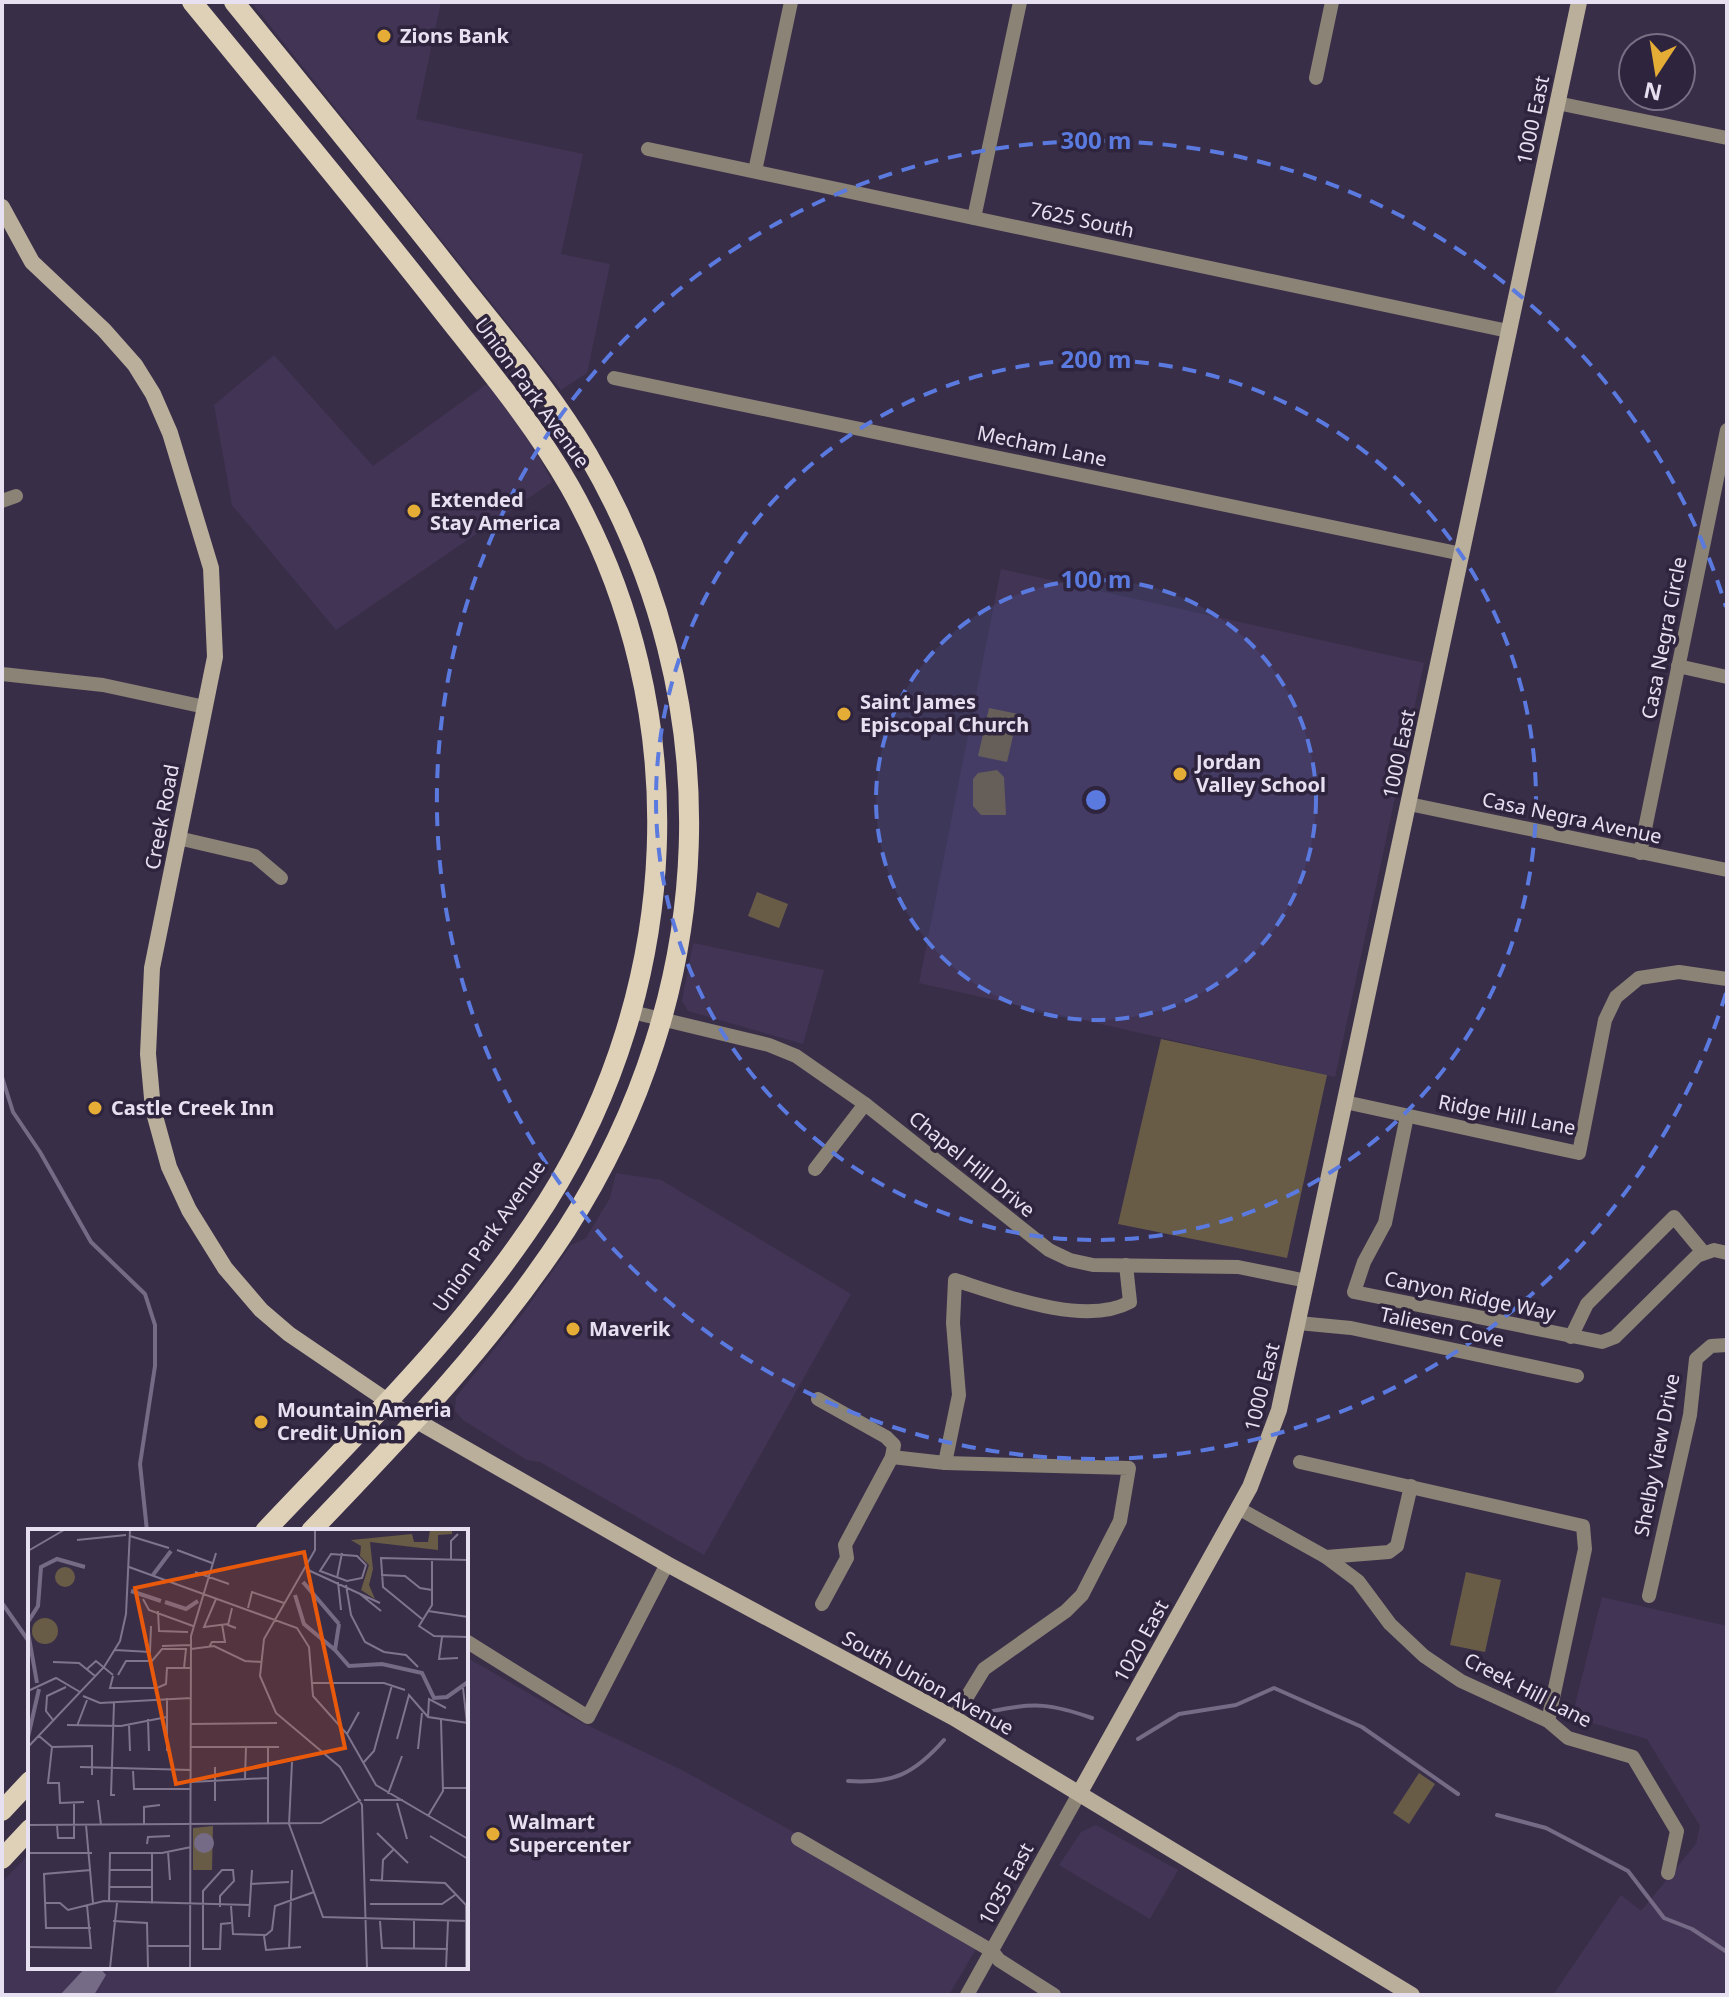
<svg xmlns="http://www.w3.org/2000/svg" width="1729" height="1997" font-family="'Noto Sans',sans-serif">
<style>
.built{fill:#423455}
.green{fill:#685c47}
.water{fill:#766b86}
.lines{fill:none;stroke-linecap:round;stroke-linejoin:round}
.stream{stroke:#766b86;stroke-width:4}
.street{stroke:#8a8376;stroke-width:14}
.secondary{stroke:#baaf9b;stroke-width:16}
.primary{stroke:#dfd1b7;stroke-width:20}
.ring{fill:none;stroke:#5a7ae0;stroke-width:4;stroke-dasharray:14 10}
.poi-dot{fill:#e5ad35;stroke:#2f243d;stroke-width:3}
.labels{text-anchor:middle;stroke-width:7;stroke-linejoin:round;paint-order:stroke}
.poi-label{font-size:20px;font-weight:bold;fill:#e7e0f1;stroke:#2f243d;text-anchor:start}
.street-label{font-size:20px;fill:#e7e0f1;stroke:#2f243d}
.inset-river{fill:none;stroke:#766b86;stroke-width:4}
.inset-road{fill:none;stroke:#7f758c;stroke-width:2}
.view{fill:#e8590c;fill-opacity:0.15;stroke:#e8590c;stroke-width:4}
.inset-edge{fill:none;stroke:#e7e0f1;stroke-width:4}
.centre{fill:#5a7ae0;stroke:#2f243d;stroke-width:4}
.ring-label{font-size:24px;text-anchor:middle;font-weight:bold;fill:#5a7ae0;stroke:#2f243d;stroke-width:7;stroke-linejoin:round;paint-order:stroke}
</style>
<rect width="100%" height="100%" fill="#392e48"/>
<g class="built">
<polygon points="251,2 441,2 416,119 583,154 561,254 610,264 587,373 561,390"/>
<polygon points="274,355 373,466 498,376 552,482 336,630 232,505 214,405"/>
<polygon points="1001,569 1424,663 1335,1077 919,983"/>
<polygon points="693,943 824,970 803,1044 688,1011 682,1001"/>
<polygon points="616,1173 661,1180 851,1294 704,1555 540,1462 527,1460 463,1420 455,1411 456,1397 524,1312 571,1245 586,1238 610,1198"/>
<polygon points="1602,1597 1727,1626 1727,1995 1553,1995 1621,1895 1641,1911 1696,1844 1700,1826 1647,1739 1572,1717"/>
<polygon points="466,1657 568,1716 680,1769 983,1937 949,1995 2,1995 2,1882 30,1853 30,1967 466,1967"/>
<polygon points="1096,1825 1178,1870 1150,1919 1059,1865 1081,1832"/>
</g>
<g class="green">
<polygon points="989,708 1018,714 1007,762 978,756"/>
<polygon points="997,770 1004,777 1006,815 981,815 973,806 973,779 978,773"/>
<polygon points="757,892 788,904 779,928 748,916"/>
<polygon points="1161,1039 1327,1075 1287,1258 1118,1224"/>
<polygon points="1466,1572 1501,1580 1485,1652 1450,1645"/>
<polygon points="1419,1773 1435,1784 1409,1824 1393,1813"/>
</g>
<polygon class="water" points="86,1967 99,1967 106,1975 94,1995 60,1995"/>
<g class="lines">
<g class="stream">
<polyline points="2,1077 13,1112 40,1152 91,1242 145,1294 155,1325 155,1366 140,1464 147,1531"/>
<polyline points="2,1603 30,1643"/>
<path d="M993,1711c41,-9 59,-7 99,7"/>
<polyline points="1138,1739 1179,1714 1236,1705 1274,1688 1362,1727 1458,1794"/>
<path d="M848,1781c45,3 66,-7 96,-41"/>
<polyline points="1497,1815 1546,1828 1628,1871 1664,1918 1692,1929 1727,1952"/>
</g>
<g class="street">
<polyline points="1316,78 1332,2"/>
<polyline points="1557,103 1727,138"/>
<polyline points="648,149 1508,331"/>
<polyline points="755,171 791,2"/>
<polyline points="974,218 1020,2"/>
<polyline points="614,378 1462,554"/>
<polyline points="2,501 16,496"/>
<polyline points="1678,666 1727,677"/>
<polyline points="2,674 103,685 205,707"/>
<polyline points="1409,804 1727,870"/>
<polyline points="178,838 255,856 281,878"/>
<polyline points="1640,853 1727,430"/>
<polyline points="632,1012 769,1045 796,1056 865,1104 1049,1250 1070,1260 1093,1265 1238,1267 1307,1281"/>
<polyline points="1345,1102 1579,1153 1605,1020 1616,997 1639,978 1679,972 1727,979"/>
<polyline points="1407,1116 1385,1223 1364,1262 1354,1292 1602,1342 1615,1337 1697,1256 1714,1250 1727,1253"/>
<polyline points="815,1169 865,1104"/>
<polyline points="1298,1323 1351,1328 1577,1376"/>
<polyline points="1571,1337 1587,1304 1674,1217 1703,1252"/>
<polyline points="818,1399 886,1437 894,1445 892,1457 845,1545 847,1558 822,1604"/>
<polyline points="892,1457 945,1463 1129,1468 1120,1521 1082,1595 1066,1611 984,1669 954,1718"/>
<polyline points="1300,1462 1583,1526 1585,1549 1548,1721"/>
<path d="M945,1463l14,-68 -6,-72 2,-43c47,15 130,47 175,22l-4,-37"/>
<polyline points="1238,1508 1326,1557 1358,1581 1390,1624 1424,1656 1461,1681 1548,1721 1568,1738 1633,1757 1677,1831 1668,1873"/>
<polyline points="1326,1557 1389,1552 1397,1546 1411,1486"/>
<polyline points="1649,1596 1690,1415 1696,1359 1711,1346 1727,1345"/>
<polyline points="466,1641 588,1717 667,1564"/>
<polyline points="798,1839 992,1951 999,1960 1054,1995"/>
<polyline points="967,1995 1080,1792"/>
</g>
<g class="secondary">
<polyline points="2,207 32,262 104,330 135,365 153,394 170,433 211,568 215,657 152,968 148,1054 153,1109 169,1167 189,1210 225,1268 261,1310 289,1334 417,1421 667,1564 954,1718 1412,1995"/>
<polyline points="1080,1792 1250,1487 1279,1410 1579,2"/>
</g>
<g class="primary">
<path d="M192,2c82,100 165,200 245,302 46,59 96,118 133,183 126,224 113,499 -23,715 -78,123 -182,223 -282,329"/>
<path d="M234,2c77,95 155,190 231,287 43,54 88,106 123,166 144,247 132,536 -22,775 -73,112 -163,205 -255,301"/>
<polyline points="2,1811 30,1781"/>
<polyline points="2,1859 30,1829"/>
</g>
</g>
<circle cx="1096" cy="800" r="220" fill="#5a7ae0" fill-opacity=".12"/>
<g class="ring">
<circle cx="1096" cy="800" r="220"/>
<circle cx="1096" cy="800" r="440"/>
<path d="M1726 993A659 659 0 1 1 1726 607"/>
</g>
<g class="poi-dot">
<circle cx="384" cy="36" r="8"/>
<circle cx="414" cy="511" r="8"/>
<circle cx="844" cy="714" r="8"/>
<circle cx="1180" cy="774" r="8"/>
<circle cx="95" cy="1108" r="8"/>
<circle cx="573" cy="1329" r="8"/>
<circle cx="261" cy="1422" r="8"/>
<circle cx="493" cy="1834" r="8"/>
</g>
<g class="labels">
<g class="poi-label">
<text x="400" y="43">Zions Bank</text>
<text x="430" y="507">Extended<tspan x="430" dy="23">Stay America</tspan></text>
<text x="860" y="709">Saint James<tspan x="860" dy="23">Episcopal Church</tspan></text>
<text x="1196" y="769">Jordan<tspan x="1196" dy="23">Valley School</tspan></text>
<text x="111" y="1115">Castle Creek Inn</text>
<text x="589" y="1336">Maverik</text>
<text x="277" y="1417">Mountain Ameria<tspan x="277" dy="23">Credit Union</tspan></text>
<text x="509" y="1829">Walmart<tspan x="509" dy="23">Supercenter</tspan></text>
</g>
<g class="street-label">
<text transform="translate(1533 120) rotate(-78)" y="7">1000 East</text>
<text transform="translate(1082 220) rotate(12)" y="7">7625 South</text>
<text transform="translate(532 393) rotate(54)" y="7">Union Park Avenue</text>
<text transform="translate(1042 446) rotate(12)" y="7">Mecham Lane</text>
<text transform="translate(1664 638) rotate(-79)" y="7">Casa Negra Circle</text>
<text transform="translate(1399 754) rotate(-78)" y="7">1000 East</text>
<text transform="translate(162 817) rotate(-79)" y="7">Creek Road</text>
<text transform="translate(1572 818) rotate(12)" y="7">Casa Negra Avenue</text>
<text transform="translate(1507 1115) rotate(11)" y="7">Ridge Hill Lane</text>
<text transform="translate(972 1164) rotate(39)" y="7">Chapel Hill Drive</text>
<text transform="translate(489 1236) rotate(-55)" y="7">Union Park Avenue</text>
<text transform="translate(1470 1296) rotate(12)" y="7">Canyon Ridge Way</text>
<text transform="translate(1442 1327) rotate(12)" y="7">Taliesen Cove</text>
<text transform="translate(1262 1387) rotate(-76)" y="7">1000 East</text>
<text transform="translate(1657 1455) rotate(-79)" y="7">Shelby View Drive</text>
<text transform="translate(1141 1641) rotate(-61)" y="7">1020 East</text>
<text transform="translate(928 1683) rotate(29)" y="7">South Union Avenue</text>
<text transform="translate(1528 1690) rotate(27)" y="7">Creek Hill Lane</text>
<text transform="translate(1006 1884) rotate(-61)" y="7">1035 East</text>
</g>
</g>
<g transform="translate(28 1529)">
<rect width="440" height="440" fill="#392e48"/>
<path d="M402,1h22v4l-14,1v15l-68,-8 3,27 -4,16 6,14 -14,-9 8,-25 -9,-9 1,-10 -10,-6 61,-6 2,8h14zM27 48a10 10 0 1 1 20 0a10 10 0 1 1-20 0ZM4 102a13 13 0 1 1 26 0a13 13 0 1 1-26 0ZM185,297l-1,44h-19v-42z" fill="#685c47"/>
<path d="M166 314a10 10 0 1 1 20 0a10 10 0 1 1-20 0Z" fill="#766b86"/>
<path class="inset-river" d="M125,46l18,-24M275,53l36,42M103,62l30,10M267,66l9,29 31,26M137,73l21,7 12,-8M0,93l10,-16 3,-39 16,-8 28,8M311,95l-4,26 14,16 33,-2 40,9 12,25 13,-1 21,-15M0,103l9,51M0,208l11,-48"/>
<path class="inset-road" d="M287,1v20l-51,89 -4,37 16,37 64,54 22,38 5,163M102,7l39,12M49,11l49,-5M149,21l35,13M0,22l36,-21M303,25l26,2 9,9 -4,13 -15,3 -27,-10zM404,30v46l-13,21 15,10 34,1M423,30v-18l7,-7M101,38l168,61 12,19 4,49 34,38 29,51 92,54M280,41l72,33M167,43l34,12M353,46l24,1 15,12 12,2M309,49l5,-25M310,53l3,28M318,56l5,30 14,27 19,10 22,3 12,12M332,65l21,17M115,70l6,11 44,16M188,70l-12,28 24,-3M204,79l-4,17 8,3M220,79l4,-16 32,11M130,82l1,20 29,1M400,82l40,6M394,90l-39,-32 -2,-29 87,2M414,108l-3,22 19,-1M134,117l29,-1M181,118l3,-5h13l-3,-18M163,120l23,-3 31,15 17,1M87,121l35,2 1,-26M25,133l26,1 16,13M59,140l9,-8 17,14M90,146l8,-14h26l10,-12h24l-2,19M85,147l-3,12h47l9,-4 1,-16h24M283,154h73l21,7M435,159l4,35M0,162l28,-13 24,14M55,167l17,7 91,-5M139,169v53M86,174l-3,92h4M400,188l1,-18 17,9M120,190l1,32M25,191l-7,-9 1,-15 19,-9M101,195l1,27M163,195l86,-1M39,196l54,1 46,-9M49,197l10,-26M319,205l12,-22M11,207l13,11 40,-1v29M369,210l12,-44 19,22 40,6M0,218l76,-80 16,-26 6,-27 4,-84M24,218l-4,36h11l1,20 24,-1M163,218h88M390,220l4,-36M336,233l10,-11 18,-66M52,238l111,3M187,238v34M105,242l1,18h57M217,249l1,-31M163,253l77,-4M415,259h25M360,265l14,-38M70,271l3,25M336,271h39M369,274l10,36M400,287l15,-25 -2,-71M116,295v-17l16,-2M240,295v-77M261,295l34,93 145,4M0,296l293,-2 40,-23M29,296l1,13h16v-34M58,296l7,78M261,296l3,-63M349,304l31,30M402,307l38,23M119,315l1,-7 22,-1M140,322l2,29M0,324h64M82,341h42M342,351l75,3 21,22v63M354,351l1,-20 10,-10M222,355l39,-2M82,358h42M81,372l1,-48h52l29,-6M17,374h15l8,7 36,-9 146,4M124,375v-51M342,375h72l13,-9M203,377l2,28 33,1 6,-5 3,-24 39,-14M192,378v-11l14,-15 -1,-11h-11l-19,21v58h17l1,-25 10,-1M221,388l3,-47M85,392l34,2 1,45M352,392l2,27 66,1M63,399h-45l-2,-54 47,-4M236,407l2,14 35,-3M120,417h43M0,418l63,1 -4,-43M261,420l3,-79M386,420v-28M82,439l7,-65M162,439l1,-332 25,-83M352,439h66l2,-47"/>
<path class="view" d="M276,23l41,196 -169,36 -41,-196z"/>
<rect width="440" height="440" class="inset-edge"/>
</g>
<circle cx="1096" cy="800" r="12" class="centre"/>
<g class="ring-label">
<text x="1096" y="149">300 m</text>
<text x="1096" y="368">200 m</text>
<text x="1096" y="588">100 m</text>
</g>
<rect width="1729" height="1997" fill="none" stroke="#e7e0f1" stroke-width="8"/>
<g transform="translate(1657 72) rotate(192)"><circle r="38" fill="#2f243d" stroke="#796f85" stroke-width="2"/>
<path d="M0-6L14 30L0 20L-14 30Z" fill="#e5ad35"/>
<text y="-12" font-size="22" font-weight="bold" text-anchor="middle" fill="#e7e0f1">N</text>
</g>
</svg>
